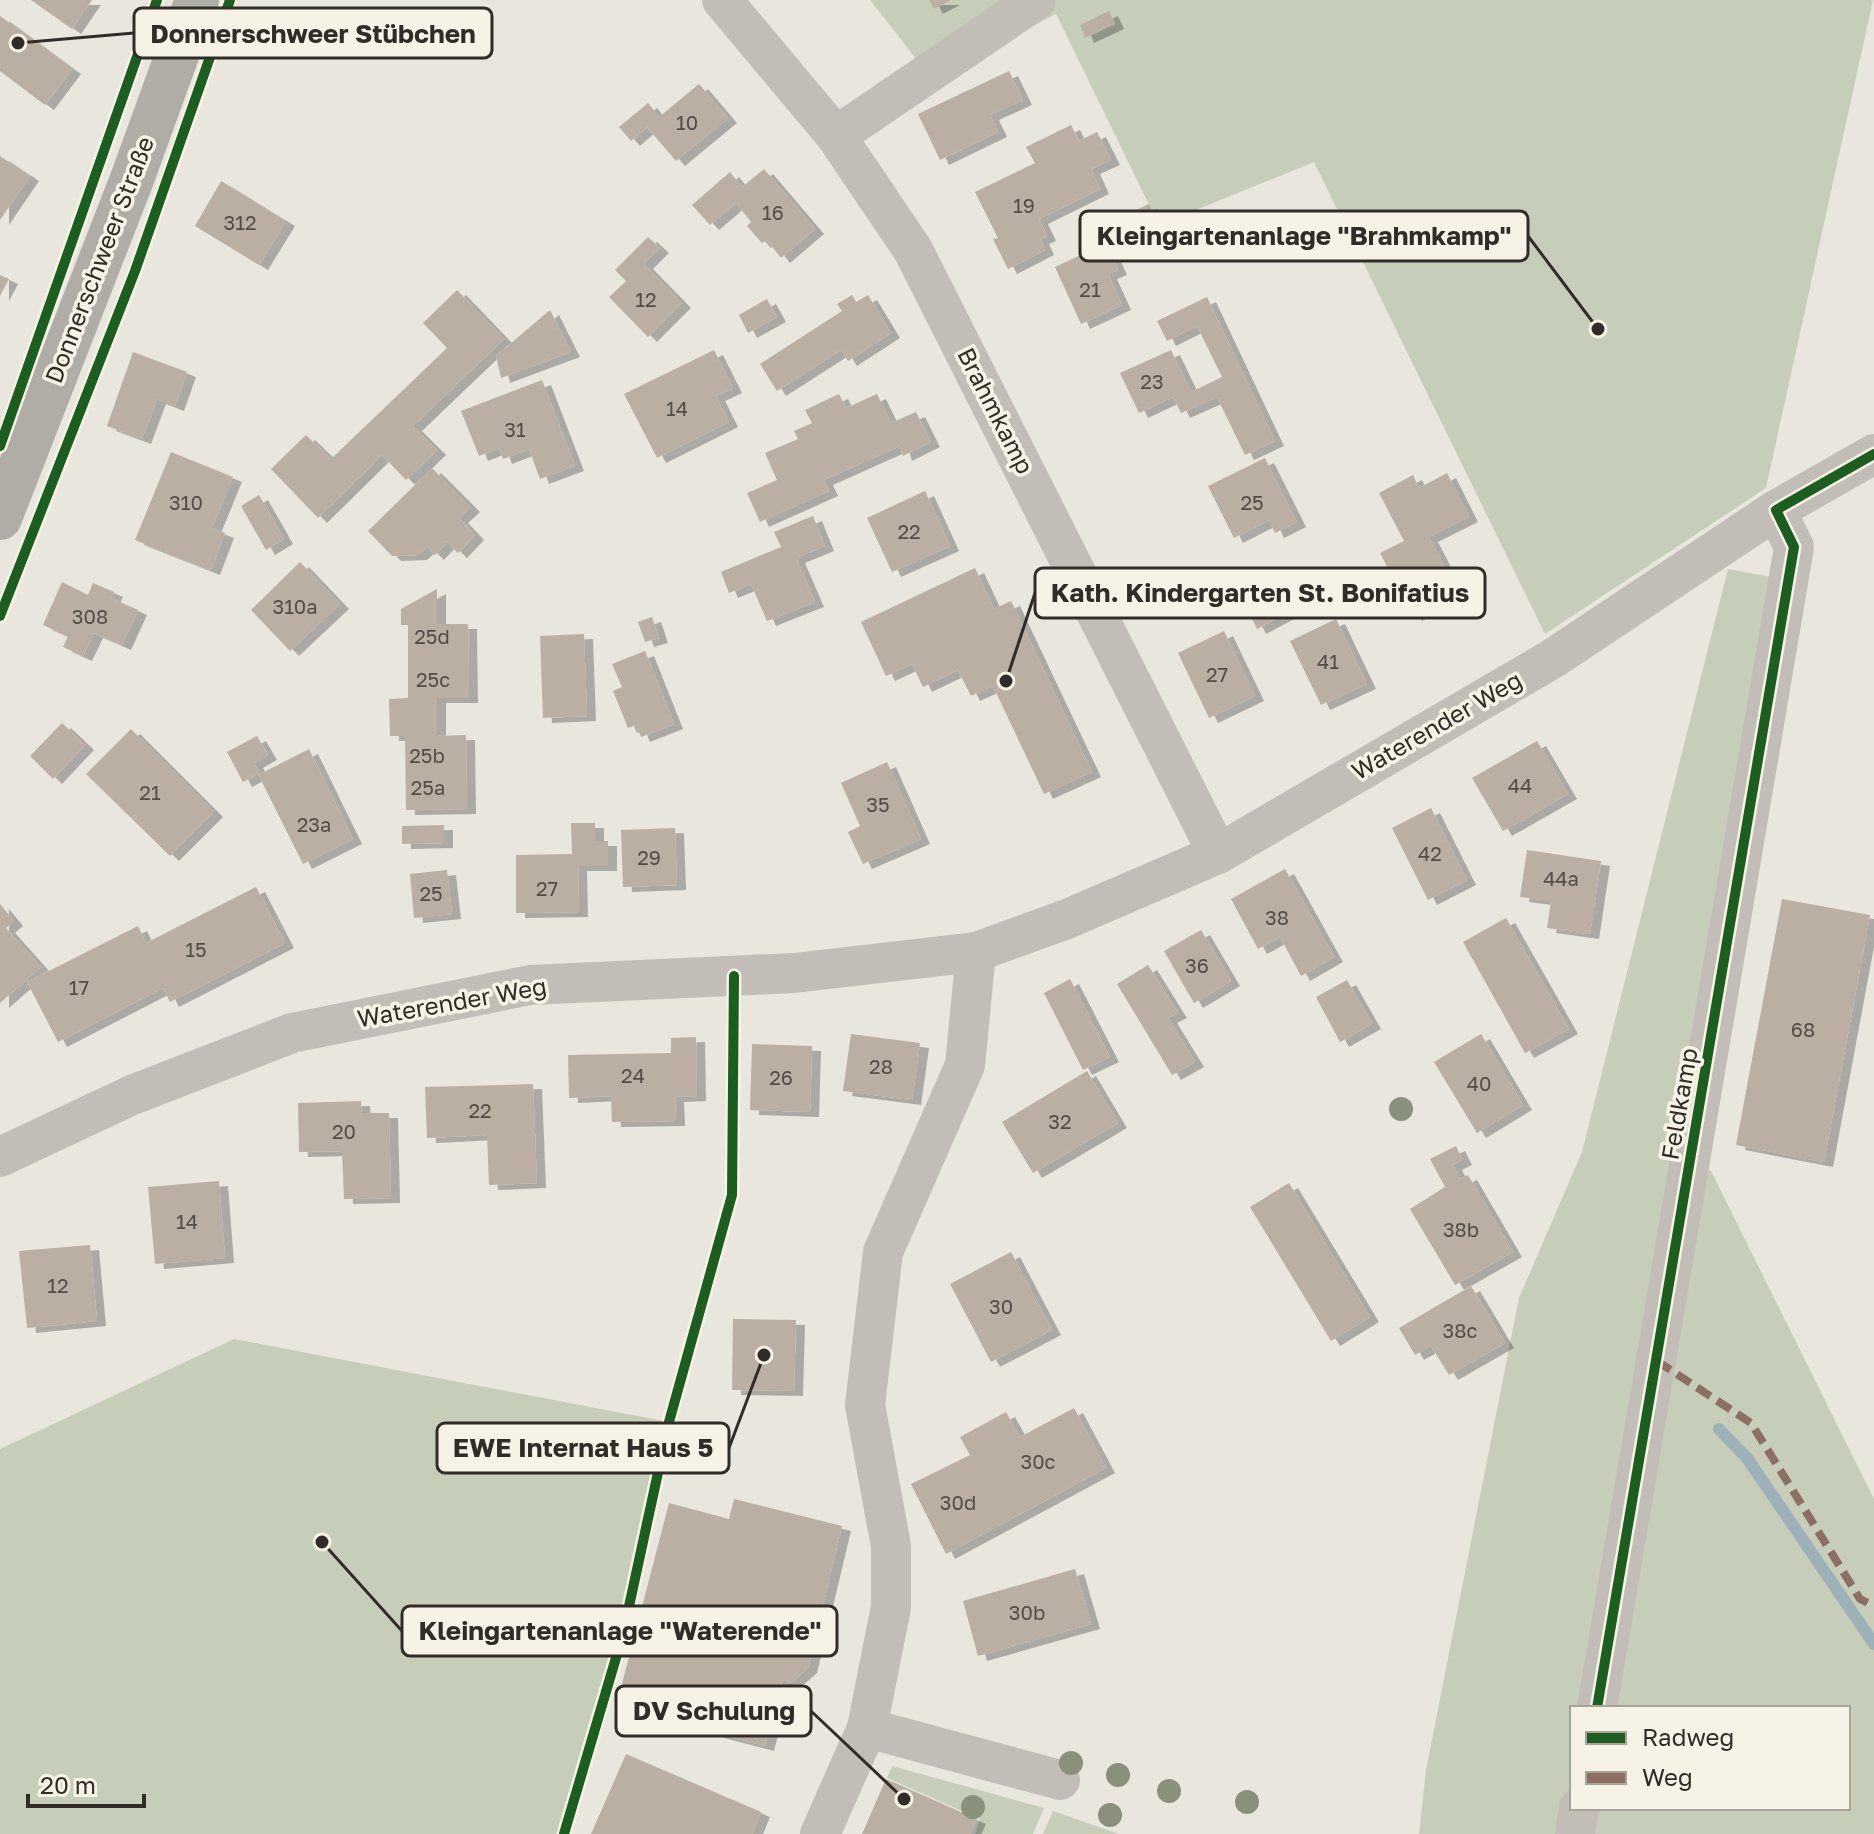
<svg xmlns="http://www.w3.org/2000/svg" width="1874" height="1834" font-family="'Golos Text',sans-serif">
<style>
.green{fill:#c6ceba;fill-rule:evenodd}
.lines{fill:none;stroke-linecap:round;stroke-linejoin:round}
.stream{stroke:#9db2b8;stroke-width:12}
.building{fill:#bbaea2;filter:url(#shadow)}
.minor{stroke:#c2beb7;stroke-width:40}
.major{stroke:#b0ada7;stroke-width:44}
.quiet{stroke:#8d6e63;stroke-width:8;stroke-dasharray:16 8;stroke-linecap:butt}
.cycleway-casing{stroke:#f6f2e5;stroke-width:15}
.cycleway{stroke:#1b5e20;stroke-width:10}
.tree{fill:#89917d}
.labels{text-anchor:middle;stroke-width:7;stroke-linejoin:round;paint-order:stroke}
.number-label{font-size:20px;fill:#544c46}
.street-label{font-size:24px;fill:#312c27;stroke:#f6f2e5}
.leader{fill:none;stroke:#312c27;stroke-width:3}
.callout-dot{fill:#312c27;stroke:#f6f2e5;stroke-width:3}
.callout{fill:#f6f2e5;stroke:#312c27;stroke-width:3}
.callout-label{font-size:26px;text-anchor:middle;font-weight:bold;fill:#312c27}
</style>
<defs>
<filter id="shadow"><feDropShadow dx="9" dy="5" stdDeviation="0" flood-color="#0004"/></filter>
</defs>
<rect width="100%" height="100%" fill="#e9e6de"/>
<g class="green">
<polygon points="870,0 1873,0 1766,488 1545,634 1314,162 1159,225 1056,14 932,79"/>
<path d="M1728,569l49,9 -96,586 30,7 163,328v335h-455l7,-64 93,-472 63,-146zM1572,1708h276v100h-276z"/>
<polygon points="234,1339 669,1422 623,1634 564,1834 0,1834 0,1449"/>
<polygon points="892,1766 1044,1808 1033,1834 975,1834 980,1819 887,1778"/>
<polygon points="1053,1811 1119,1834 1043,1834"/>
</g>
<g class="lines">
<polyline class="stream" points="1719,1429 1747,1458 1874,1644"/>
</g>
<g class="building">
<polygon points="31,0 92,0 72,29"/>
<polygon points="929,0 951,0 934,9"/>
<polygon points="1109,11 1115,24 1085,38 1080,25"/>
<polygon points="0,16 72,69 45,105 0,71"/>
<polygon points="1009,71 1023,100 990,115 998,132 940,160 918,114"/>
<polygon points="699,84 728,118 676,161 647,127 631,141 619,127 648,103 659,117"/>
<polygon points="1071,125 1079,141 1097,132 1111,160 1091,169 1100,189 1039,219 1047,236 1040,239 1045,250 1008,269 993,239 998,238 975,192 1035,163 1026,147"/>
<polygon points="0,156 30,176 0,220"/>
<polygon points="764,169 815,229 781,258 767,240 762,243 747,226 751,222 736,203 710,225 692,205 730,172 742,187"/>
<polygon points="221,181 286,221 259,265 195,226"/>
<polygon points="1149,204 1157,221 1106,243 1099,227"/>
<polygon points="648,237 660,248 644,264 682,303 648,337 609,297 626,281 615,270"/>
<polygon points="1106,243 1118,270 1108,274 1122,305 1081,324 1055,267"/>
<polygon points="0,275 9,279 0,296"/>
<polygon points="457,290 504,339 413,426 437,450 406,480 382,455 318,518 271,469 306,435 331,459 447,348 423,323"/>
<polygon points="852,295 856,302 868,295 891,333 848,361 841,350 777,391 760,364 842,311 837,304"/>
<polygon points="1207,297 1275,441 1245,455 1217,397 1181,413 1173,397 1139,413 1120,373 1171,350 1191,392 1222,377 1197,326 1167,341 1157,321"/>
<polygon points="767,299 777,317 748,333 739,315"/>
<polygon points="550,310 571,352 501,378 496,356"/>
<polygon points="714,350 733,388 716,396 729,422 657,458 624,394"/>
<polygon points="133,352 187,372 175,406 157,399 142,439 107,426"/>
<polygon points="542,380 575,466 540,479 529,449 503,459 499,448 479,456 461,411"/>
<polygon points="839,394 846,408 877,394 891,423 916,412 931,442 903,456 900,446 824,480 829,491 760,522 747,493 777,480 765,453 798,439 794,431 812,423 805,410"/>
<polygon points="171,452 233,477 212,528 225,533 211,570 135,540"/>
<polygon points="1265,458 1297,522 1275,533 1269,520 1234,538 1208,486"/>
<polygon points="432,468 471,507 459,518 475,535 458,553 447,542 435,555 427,547 418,555 392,556 368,531"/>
<polygon points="1447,473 1469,517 1429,537 1458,593 1413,616 1380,553 1404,541 1379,493 1413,475 1419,488"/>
<polygon points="925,491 950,546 892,572 867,518"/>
<polygon points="259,495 284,539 266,550 241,506"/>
<polygon points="813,516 825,546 796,558 815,602 767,621 751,584 729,593 721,572 781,547 774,532"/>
<polygon points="300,562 340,604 290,651 251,610"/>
<polygon points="975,568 994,609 1011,601 1092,772 1044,794 993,686 971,696 958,670 923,687 912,664 886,676 861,622"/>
<polygon points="62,582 88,595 93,583 114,592 111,598 138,610 122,645 94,633 83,656 63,647 68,636 43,625"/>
<polygon points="437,589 437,624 468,624 469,698 437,698 437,736 466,735 467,809 406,810 405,736 390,736 389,699 408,698 408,625 401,625 401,609"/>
<polygon points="1291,590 1300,606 1257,629 1249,613"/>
<polygon points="652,617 659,638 645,642 638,622"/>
<polygon points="1336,619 1367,684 1321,705 1290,641"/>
<polygon points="1224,631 1255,696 1209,718 1178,653"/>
<polygon points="584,634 587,716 543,718 540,636"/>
<polygon points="645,651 674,724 641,737 636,725 628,728 613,691 622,687 612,664"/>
<polygon points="62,723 85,745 53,779 30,756"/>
<polygon points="131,729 214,812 170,856 86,774"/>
<polygon points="257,736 268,755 254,763 260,774 309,749 353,839 303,864 258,774 243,782 227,752"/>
<polygon points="1537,741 1568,794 1503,831 1472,778"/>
<polygon points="887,762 921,839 863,864 848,832 860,826 841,783"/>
<polygon points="1431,808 1467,880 1428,900 1392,828"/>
<polygon points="571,823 595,823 595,841 608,841 608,866 578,866 579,912 516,913 516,855 572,854"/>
<polygon points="444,825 444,843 402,844 402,826"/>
<polygon points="675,828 677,885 623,887 621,830"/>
<polygon points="1527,850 1601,861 1590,934 1547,928 1551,901 1520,897"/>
<polygon points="1285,869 1334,957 1301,976 1280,937 1258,949 1231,899"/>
<polygon points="447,870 452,914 414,918 410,874"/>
<polygon points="256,887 285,943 170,1002 163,988 58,1042 27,982 138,926 146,943"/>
<polygon points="1782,899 1870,915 1824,1162 1736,1145"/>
<polygon points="0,904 14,921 6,928 41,967 0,1003"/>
<polygon points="1506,918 1569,1029 1525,1053 1463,942"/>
<polygon points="1201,930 1231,981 1194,1003 1164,951"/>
<polygon points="1148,965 1178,1013 1168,1018 1195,1062 1172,1075 1117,984"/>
<polygon points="1070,979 1110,1057 1083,1070 1044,993"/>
<polygon points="1347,980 1372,1024 1340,1042 1316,997"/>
<polygon points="851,1034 920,1043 912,1100 843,1091"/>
<polygon points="1481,1034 1523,1105 1477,1133 1434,1062"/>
<polygon points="696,1037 697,1096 675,1097 676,1121 612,1122 611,1096 569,1098 568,1055 671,1053 671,1038"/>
<polygon points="752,1044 812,1046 810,1112 750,1110"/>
<polygon points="1087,1071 1118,1123 1033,1173 1002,1122"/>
<polygon points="533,1084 537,1183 489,1185 487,1135 427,1138 425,1087"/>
<polygon points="361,1101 362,1113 389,1113 391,1198 344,1199 342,1151 299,1152 298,1103"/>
<polygon points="1456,1146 1463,1160 1453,1165 1460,1179 1468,1175 1513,1252 1455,1285 1410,1209 1445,1187 1430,1159"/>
<polygon points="219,1181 225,1258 155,1264 148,1187"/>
<polygon points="1289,1183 1370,1317 1331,1341 1250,1207"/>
<polygon points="90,1245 97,1321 27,1328 19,1251"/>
<polygon points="1011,1252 1052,1330 991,1362 950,1284"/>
<polygon points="1471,1286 1505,1343 1449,1375 1431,1346 1415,1355 1399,1328"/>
<polygon points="733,1319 796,1320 794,1391 732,1390"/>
<polygon points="1074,1408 1106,1468 946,1554 911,1484 970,1455 960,1437 1006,1412 1020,1437"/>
<polygon points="734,1499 842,1526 808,1668 791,1683 782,1680 765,1746 616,1707 669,1503 729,1519"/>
<polygon points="1075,1569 1091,1624 978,1656 963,1601"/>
<polygon points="626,1754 761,1812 752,1834 591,1834"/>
<polygon points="886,1779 977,1819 970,1834 862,1834"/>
</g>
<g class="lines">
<g class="minor">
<polyline points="722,0 836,136 913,250 1218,854"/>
<polyline points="836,136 1036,0"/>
<polyline points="0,1157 132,1095 292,1033 530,985 794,973 976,952 1067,919 1218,854 1552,659 1776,510 1874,454"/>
<polyline points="1597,1708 1794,547 1776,510"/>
<polyline points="867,1728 1060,1780"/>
<polyline points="820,1834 867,1728 891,1607 891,1546 865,1405 883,1252 965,1065 976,952"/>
<polyline points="1575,1834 1579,1808"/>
</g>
<polyline class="major" points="0,518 132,179 197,0"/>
<polyline class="quiet" points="1657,1361 1751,1423 1860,1599 1874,1606"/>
<g class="cycleway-casing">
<g id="cycleway">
<polyline points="0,446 157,0"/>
<polyline points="0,616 135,271 230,0"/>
<polyline points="1597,1708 1794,547 1776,510 1874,454"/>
<polyline points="564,1834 623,1634 669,1422 732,1195 734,976"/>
</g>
</g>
<use href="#cycleway" class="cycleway"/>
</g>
<g class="tree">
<circle cx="1401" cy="1109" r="12"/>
<circle cx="1071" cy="1763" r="12"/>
<circle cx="1118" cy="1775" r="12"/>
<circle cx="1169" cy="1791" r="12"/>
<circle cx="1247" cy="1802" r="12"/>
<circle cx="973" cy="1807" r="12"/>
<circle cx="1110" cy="1815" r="12"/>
</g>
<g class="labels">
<g class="number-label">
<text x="687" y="130">10</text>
<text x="1024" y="213">19</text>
<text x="773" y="220">16</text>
<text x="240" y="230">312</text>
<text x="1090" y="297">21</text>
<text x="646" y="307">12</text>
<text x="1152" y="389">23</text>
<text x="677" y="416">14</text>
<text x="515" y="437">31</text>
<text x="186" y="510">310</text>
<text x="1252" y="510">25</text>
<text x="909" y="539">22</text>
<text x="295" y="614">310a</text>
<text x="90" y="624">308</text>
<text x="432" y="644">25d</text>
<text x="1328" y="669">41</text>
<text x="1217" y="682">27</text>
<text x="433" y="687">25c</text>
<text x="427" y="763">25b</text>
<text x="1520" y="793">44</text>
<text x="428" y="795">25a</text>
<text x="150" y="800">21</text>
<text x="878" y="812">35</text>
<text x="314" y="832">23a</text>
<text x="1430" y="861">42</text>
<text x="649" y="865">29</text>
<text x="1561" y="886">44a</text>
<text x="547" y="896">27</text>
<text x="431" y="901">25</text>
<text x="1277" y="925">38</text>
<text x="196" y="957">15</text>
<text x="1197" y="973">36</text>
<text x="79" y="995">17</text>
<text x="1803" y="1037">68</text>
<text x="881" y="1074">28</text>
<text x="633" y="1083">24</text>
<text x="781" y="1085">26</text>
<text x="1479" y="1091">40</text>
<text x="480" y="1118">22</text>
<text x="1060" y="1129">32</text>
<text x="344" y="1139">20</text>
<text x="187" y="1229">14</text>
<text x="1461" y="1237">38b</text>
<text x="58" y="1293">12</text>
<text x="1001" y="1314">30</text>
<text x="1460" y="1338">38c</text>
<text x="1038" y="1469">30c</text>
<text x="958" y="1510">30d</text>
<text x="1027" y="1620">30b</text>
</g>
<g class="street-label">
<text transform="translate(100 260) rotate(-69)" y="8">Donnerschweer Straße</text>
<text transform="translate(995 411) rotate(63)" y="8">Brahmkamp</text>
<text transform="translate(1437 726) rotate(-30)" y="8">Waterender Weg</text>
<text transform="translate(452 1003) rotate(-10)" y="8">Waterender Weg</text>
<text transform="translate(1680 1104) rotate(-80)" y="8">Feldkamp</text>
</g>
</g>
<path class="leader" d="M18 43L134 33M1598 329L1528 236M1006 681L1035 593M764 1355L729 1448M322 1542L402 1631M904 1799L811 1711"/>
<g class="callout-dot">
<circle cx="18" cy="43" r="8"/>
<circle cx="1598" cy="329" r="8"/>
<circle cx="1006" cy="681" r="8"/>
<circle cx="764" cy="1355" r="8"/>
<circle cx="322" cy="1542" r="8"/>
<circle cx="904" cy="1799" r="8"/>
</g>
<g class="callout">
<rect x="134" y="8" width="358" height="50" rx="8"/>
<rect x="1080" y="211" width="448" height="50" rx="8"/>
<rect x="1035" y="568" width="450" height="50" rx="8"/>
<rect x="437" y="1423" width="292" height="50" rx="8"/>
<rect x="402" y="1606" width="435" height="50" rx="8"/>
<rect x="616" y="1686" width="195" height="50" rx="8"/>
</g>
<g class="callout-label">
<text x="313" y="43">Donnerschweer Stübchen</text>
<text x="1304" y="245">Kleingartenanlage "Brahmkamp"</text>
<text x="1260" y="602">Kath. Kindergarten St. Bonifatius</text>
<text x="583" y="1457">EWE Internat Haus 5</text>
<text x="620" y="1640">Kleingartenanlage "Waterende"</text>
<text x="714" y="1720">DV Schulung</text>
</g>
<rect x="1570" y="1706" width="280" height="104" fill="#f6f2e5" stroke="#a7a399" stroke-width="2"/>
<rect x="1586" y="1732" width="40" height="12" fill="#1b5e20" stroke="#a7a399" stroke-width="2"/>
<text x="1642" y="1746" font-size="24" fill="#312c27">Radweg</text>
<rect x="1586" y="1772" width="40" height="12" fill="#8d6e63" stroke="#a7a399" stroke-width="2"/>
<text x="1642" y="1786" font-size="24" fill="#312c27">Weg</text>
<path d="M28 1794v12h116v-12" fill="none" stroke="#312c27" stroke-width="4"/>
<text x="40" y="1794" font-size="24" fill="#312c27" stroke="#f6f2e5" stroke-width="6" paint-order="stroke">20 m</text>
</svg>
